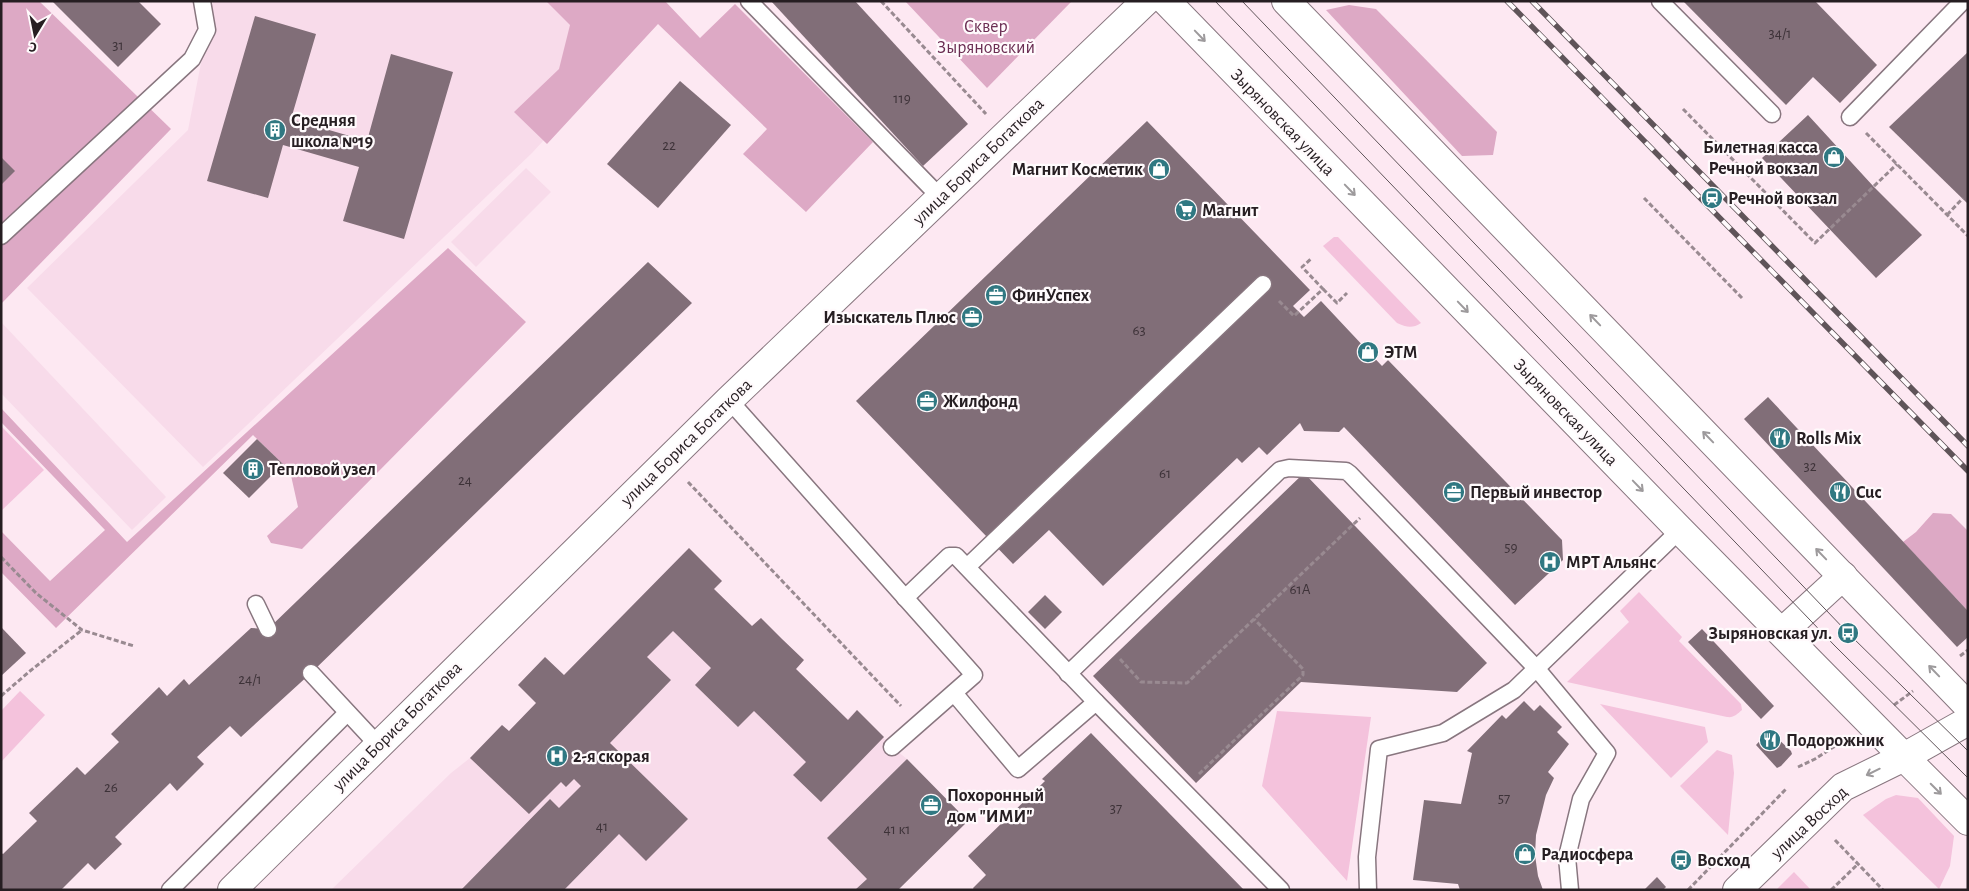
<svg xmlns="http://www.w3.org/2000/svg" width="1969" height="891" font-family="'Alegreya Sans',sans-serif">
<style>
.built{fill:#f8dbea}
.green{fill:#f4c2dc}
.forest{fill:#dda9c5}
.building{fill:#816e78}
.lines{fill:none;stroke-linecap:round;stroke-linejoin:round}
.lane-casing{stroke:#88767f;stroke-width:19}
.secondary-casing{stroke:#88767f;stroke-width:30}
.primary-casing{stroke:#88767f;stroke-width:30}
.path{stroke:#998a91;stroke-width:3;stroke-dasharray:5 2.5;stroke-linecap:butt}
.lane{stroke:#fff;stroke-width:16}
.secondary{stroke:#fff;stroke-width:28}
.primary{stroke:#fff;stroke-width:28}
.tram{stroke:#5f5459;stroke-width:1}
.rail-casing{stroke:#5f5459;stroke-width:5.5}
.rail{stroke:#fffafc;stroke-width:4;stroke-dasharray:11;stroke-linecap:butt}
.oneway{stroke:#9d9a9c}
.labels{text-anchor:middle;stroke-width:4.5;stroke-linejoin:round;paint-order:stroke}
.number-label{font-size:15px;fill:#3d3238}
.park-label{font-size:18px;fill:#6b2e53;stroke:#fffafc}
.poi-label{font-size:18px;font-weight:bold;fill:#261e22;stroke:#fffafc;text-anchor:start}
.street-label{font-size:18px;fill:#261e22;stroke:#fffafc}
</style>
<rect width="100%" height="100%" fill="#fde8f2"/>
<g class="built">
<polygon points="213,1 652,1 662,11 532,153 203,467 27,288 188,130"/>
<polygon points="526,168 551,192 476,267 451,242"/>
<polygon points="1,322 166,497 132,530 1,393"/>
<polygon points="689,548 722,581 714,589 752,626 761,618 782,639 804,660 796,669 847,719 857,710 892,747 907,759 827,838 878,890 331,890 451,773 470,758 502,725 509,731"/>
</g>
<g class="green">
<path d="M1334,237h4l83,86c-9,6 -15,4 -24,0l-74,-77z"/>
<polygon points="1,426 44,470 1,511"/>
<path d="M1639,592l43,45 -3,4 62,63 1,6c-5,4 -8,8 -15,7l-160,-35 62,-60 -9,-11z"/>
<polygon points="20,691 45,715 1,762 1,711"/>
<polygon points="1600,704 1705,727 1708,742 1671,778"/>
<polygon points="1277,711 1371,717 1347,881 1262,786"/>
<polygon points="1717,750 1732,755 1734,773 1728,835 1680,786"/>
<polygon points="1896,795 1918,798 1954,836 1950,866 1939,889 1863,815 1886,799"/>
<polygon points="1794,872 1811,890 1776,890"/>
</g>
<g class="forest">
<polygon points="1,1 39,1 171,129 1,304"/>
<polygon points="546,1 665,1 700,38 735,4 873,142 806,212 743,154 767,129 658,24 547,144 514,112 559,69 570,25"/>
<polygon points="905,1 1072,1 987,88"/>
<polygon points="1349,5 1376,9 1497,132 1493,155 1462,156 1326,10"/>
<polygon points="448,248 526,322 302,549 271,543 267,536 298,507 290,471 253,435 56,628 1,572 1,531 50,581 105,530 1,422 1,408 127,542"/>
<polygon points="1933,513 1951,514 1968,531 1968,611 1903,542 1916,532"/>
</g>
<g class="building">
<polygon points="52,1 138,1 161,24 118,67"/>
<polygon points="771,1 855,1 968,124 923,166"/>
<polygon points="1683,1 1815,1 1877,65 1840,103 1813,77 1786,105"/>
<polygon points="255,16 316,34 291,119 367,141 391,54 453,72 404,239 343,221 359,167 283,145 268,198 207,181"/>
<polygon points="1968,52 1968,204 1889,127"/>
<polygon points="680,81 731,125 658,208 607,164"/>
<polygon points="1808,115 1874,187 1922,235 1876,278 1762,158"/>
<polygon points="1147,121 1310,290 1293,306 1304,317 1321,301 1382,366 1388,360 1562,540 1563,560 1515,605 1344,427 1339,432 1304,431 1300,423 1267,455 1259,447 1242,463 1237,458 1103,586 1049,530 1013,564 856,401"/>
<polygon points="1,157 15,171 1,185"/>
<polygon points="648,262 692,303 311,673 241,737 230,726 197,757 204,764 177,791 170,783 115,837 122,844 95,870 88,863 61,890 1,890 1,853 3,854 37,821 29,813 77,767 85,775 119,742 111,734 159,687 167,696 184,679 189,685 251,628 268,629"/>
<polygon points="1768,397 1968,611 1968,637 1957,647 1744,419"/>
<polygon points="257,439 283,464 249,498 223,473"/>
<polygon points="1304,473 1487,663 1457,692 1301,682 1196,783 1093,676"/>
<polygon points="689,548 722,581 714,589 752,626 761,618 782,639 804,660 796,669 848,720 857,710 884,737 821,802 793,775 806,762 754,711 738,727 695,685 711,668 673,631 647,657 671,680 610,743 688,819 646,861 619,834 564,890 461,890 550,799 559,808 581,786 574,779 566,787 561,782 529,814 470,758 502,725 509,731 536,703 518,685 545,657 564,675"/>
<polygon points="1045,595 1062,612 1045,629 1028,612"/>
<polygon points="1,627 26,653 1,676"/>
<polygon points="1702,629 1774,706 1761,719 1688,642"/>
<polygon points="1524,701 1534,711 1540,705 1562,727 1557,732 1569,744 1548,772 1554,778 1546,795 1536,835 1535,855 1538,876 1543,890 1460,890 1458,884 1413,880 1424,800 1461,804 1472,753 1467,751 1502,715 1506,719"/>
<polygon points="1771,732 1791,751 1792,754 1781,766 1777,768 1756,745 1767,733"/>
<polygon points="1091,733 1244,890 974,890 973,888 986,875 968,856 1045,781 1042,779"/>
<polygon points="907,759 968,821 898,890 855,890 867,879 827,838"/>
<polygon points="1657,877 1666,887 1663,890 1644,890"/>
</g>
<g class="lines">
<g class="lane-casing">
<g id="lane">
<polyline points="749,1 940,197"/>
<polyline points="1660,1 1772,114"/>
<polyline points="1850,117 1963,1"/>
<polyline points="1,236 192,59 207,30 202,1"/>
<polyline points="729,400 974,675 892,747"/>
<polyline points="967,567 1263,284"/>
<polyline points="905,598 949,556 956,556 1096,702"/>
<polyline points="256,604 268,629"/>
<polyline points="311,673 378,745"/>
<polyline points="1068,674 1280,470 1289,468 1346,471 1350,474 1537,669 1607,753 1581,799 1567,857 1570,890"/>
<polyline points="954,693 1018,769 1096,702 1281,890"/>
<polyline points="170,890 347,713"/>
<polyline points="1368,890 1367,857 1379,749 1443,733 1514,690 1680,530"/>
</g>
</g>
<g class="secondary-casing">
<g id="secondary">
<polyline points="1166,1 1680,530 1904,757"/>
<polyline points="1286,1 1968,706"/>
<polyline points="1782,632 1843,576"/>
<polyline points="232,890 729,400 1146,1"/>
</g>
</g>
<g class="primary-casing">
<g id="primary">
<polyline points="1904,757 1968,821"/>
<polyline points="1737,890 1843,787 1904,757 1968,721"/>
</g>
</g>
<g class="path">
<polyline points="881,1 986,114"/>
<polyline points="1683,109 1815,243 1897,164"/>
<polyline points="1866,133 1968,236"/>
<polyline points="1644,198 1742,298"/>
<polyline points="1947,215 1963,198"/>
<polyline points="1323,289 1337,303 1347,293"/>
<polyline points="1279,301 1294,316 1323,289 1302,267 1312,258"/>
<polyline points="688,482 901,706"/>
<polyline points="1,557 36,593 82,630 134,646"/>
<polyline points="1960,656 1968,650"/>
<polyline points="1120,659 1141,682 1187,683 1360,518"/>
<polyline points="1,696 30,671 82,630"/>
<polyline points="1894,705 1913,691"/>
<polyline points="1798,767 1815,759 1846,739"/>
<polyline points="1199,774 1303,675 1303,669 1254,619"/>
<polyline points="1835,840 1883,890"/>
<polyline points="1688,890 1786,789"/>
<polyline points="1831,890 1858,864"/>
</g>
<use href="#lane" class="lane"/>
<use href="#secondary" class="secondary"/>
<use href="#primary" class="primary"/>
<g class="tram">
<polyline points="1215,1 1835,646 1968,778"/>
<polyline points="1242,1 1848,633 1968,751"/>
</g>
<g class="rail-casing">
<g id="rail">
<polyline points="1507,1 1968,471"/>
<polyline points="1532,1 1968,446"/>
</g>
</g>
<use href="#rail" class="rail"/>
</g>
<defs><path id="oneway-shaft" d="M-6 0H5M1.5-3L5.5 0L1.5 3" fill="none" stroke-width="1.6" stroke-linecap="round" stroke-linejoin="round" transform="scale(1.25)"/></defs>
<g class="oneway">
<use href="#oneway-shaft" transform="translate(1200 36) rotate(46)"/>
<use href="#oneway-shaft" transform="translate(1350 190) rotate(46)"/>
<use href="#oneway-shaft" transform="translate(1463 307) rotate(46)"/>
<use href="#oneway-shaft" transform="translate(1595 320) rotate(-134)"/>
<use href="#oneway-shaft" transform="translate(1708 437) rotate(-134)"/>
<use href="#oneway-shaft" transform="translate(1638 486) rotate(46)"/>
<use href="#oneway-shaft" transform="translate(1821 554) rotate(-134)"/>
<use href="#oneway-shaft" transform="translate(1934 671) rotate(-134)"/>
<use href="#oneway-shaft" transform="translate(1873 772) rotate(154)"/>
<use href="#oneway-shaft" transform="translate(1936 789) rotate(45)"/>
</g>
<defs>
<g id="building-disc" transform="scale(1.125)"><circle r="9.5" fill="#307882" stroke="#fffafc"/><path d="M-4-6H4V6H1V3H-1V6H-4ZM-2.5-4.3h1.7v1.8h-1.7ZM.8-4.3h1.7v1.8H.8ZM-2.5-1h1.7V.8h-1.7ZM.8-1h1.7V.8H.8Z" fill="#fff"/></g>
<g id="shop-disc" transform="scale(1.125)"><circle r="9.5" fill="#307882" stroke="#fffafc"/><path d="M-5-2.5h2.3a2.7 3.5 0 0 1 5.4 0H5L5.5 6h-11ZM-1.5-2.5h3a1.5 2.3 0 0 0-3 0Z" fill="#fff"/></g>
<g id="station-disc" transform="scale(1.125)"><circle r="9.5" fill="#307882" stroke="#fffafc"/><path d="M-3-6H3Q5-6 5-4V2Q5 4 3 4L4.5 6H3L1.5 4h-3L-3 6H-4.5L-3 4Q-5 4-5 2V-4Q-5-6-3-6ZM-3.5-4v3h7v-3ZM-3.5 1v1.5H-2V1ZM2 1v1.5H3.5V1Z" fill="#fff"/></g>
<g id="supermarket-disc" transform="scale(1.125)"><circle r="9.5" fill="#307882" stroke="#fffafc"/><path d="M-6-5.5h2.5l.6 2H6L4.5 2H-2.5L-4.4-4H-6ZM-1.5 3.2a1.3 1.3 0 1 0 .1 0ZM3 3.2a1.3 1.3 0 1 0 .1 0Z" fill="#fff"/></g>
<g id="office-disc" transform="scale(1.125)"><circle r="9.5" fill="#307882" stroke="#fffafc"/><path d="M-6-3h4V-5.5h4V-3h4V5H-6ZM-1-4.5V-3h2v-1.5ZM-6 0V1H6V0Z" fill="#fff"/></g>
<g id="restaurant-disc" transform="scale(1.125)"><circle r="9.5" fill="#307882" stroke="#fffafc"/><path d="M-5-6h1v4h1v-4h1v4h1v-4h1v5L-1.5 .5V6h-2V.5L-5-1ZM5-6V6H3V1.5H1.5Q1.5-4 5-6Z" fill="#fff"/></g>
<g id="hospital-disc" transform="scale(1.125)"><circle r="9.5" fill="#307882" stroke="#fffafc"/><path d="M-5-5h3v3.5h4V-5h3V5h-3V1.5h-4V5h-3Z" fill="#fff"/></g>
<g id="bus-disc" transform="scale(1.125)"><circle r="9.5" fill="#307882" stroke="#fffafc"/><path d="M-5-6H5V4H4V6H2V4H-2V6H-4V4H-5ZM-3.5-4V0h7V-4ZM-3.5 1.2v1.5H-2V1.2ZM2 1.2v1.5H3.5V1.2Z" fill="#fff"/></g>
</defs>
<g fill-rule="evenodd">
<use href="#building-disc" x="275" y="130"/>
<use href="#shop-disc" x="1834" y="157"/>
<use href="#shop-disc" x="1159" y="169"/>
<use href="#station-disc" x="1712" y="198"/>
<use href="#supermarket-disc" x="1186" y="210"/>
<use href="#office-disc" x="996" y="295"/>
<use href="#office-disc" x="972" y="317"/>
<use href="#shop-disc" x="1368" y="352"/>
<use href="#office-disc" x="927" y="401"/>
<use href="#restaurant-disc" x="1780" y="438"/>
<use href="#building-disc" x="253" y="469"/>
<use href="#office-disc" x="1454" y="492"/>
<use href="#restaurant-disc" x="1840" y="492"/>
<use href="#hospital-disc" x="1550" y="562"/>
<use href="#bus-disc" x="1848" y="633"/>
<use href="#restaurant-disc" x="1770" y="740"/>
<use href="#hospital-disc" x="557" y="756"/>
<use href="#office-disc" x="931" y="805"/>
<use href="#shop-disc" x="1525" y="854"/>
<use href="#bus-disc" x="1681" y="860"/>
</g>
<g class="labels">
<g class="number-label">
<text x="1780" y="38">34/1</text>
<text x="118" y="50">31</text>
<text x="902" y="103">119</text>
<text x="669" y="150">22</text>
<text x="1139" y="335">63</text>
<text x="1810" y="471">32</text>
<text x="1165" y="478">61</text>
<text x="465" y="485">24</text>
<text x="1511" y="552">59</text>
<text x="1300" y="594">61А</text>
<text x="250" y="684">24/1</text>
<text x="111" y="792">26</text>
<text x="1504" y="803">57</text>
<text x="1116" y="813">37</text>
<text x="602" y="831">41</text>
<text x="897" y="834">41 к1</text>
</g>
<g class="park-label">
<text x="986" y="32">Cквер<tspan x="986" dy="21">Зыряновский</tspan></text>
</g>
<g class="poi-label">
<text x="291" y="126">Средняя<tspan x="291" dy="21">школа №19</tspan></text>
<text x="1818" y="153" text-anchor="end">Билетная касса<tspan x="1818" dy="21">Речной вокзал</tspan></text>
<text x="1143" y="175" text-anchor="end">Магнит Косметик</text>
<text x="1728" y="204">Речной вокзал</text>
<text x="1202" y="216">Магнит</text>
<text x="1012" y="301">ФинУспех</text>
<text x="956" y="323" text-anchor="end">Изыскатель Плюс</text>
<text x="1384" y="358">ЭТМ</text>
<text x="943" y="407">Жилфонд</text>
<text x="1796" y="444">Rolls Mix</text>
<text x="269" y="475">Тепловой узел</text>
<text x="1470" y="498">Первый инвестор</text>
<text x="1856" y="498">Cuc</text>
<text x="1566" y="568">МРТ Альянс</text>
<text x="1832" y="639" text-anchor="end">Зыряновская ул.</text>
<text x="1786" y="746">Подорожник</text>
<text x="573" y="762">2-я скорая</text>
<text x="947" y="801">Похоронный<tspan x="947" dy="21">дом "ИМИ"</tspan></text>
<text x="1541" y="860">Радиосфера</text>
<text x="1697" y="866">Восход</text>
</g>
<g class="street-label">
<text transform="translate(1283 122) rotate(46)" y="6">Зыряновская улица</text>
<text transform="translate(978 161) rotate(-44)" y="6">улица Бориса Богаткова</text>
<text transform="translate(1566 412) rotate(46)" y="6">Зыряновская улица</text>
<text transform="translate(686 442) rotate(-44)" y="6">улица Бориса Богаткова</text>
<text transform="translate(397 726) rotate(-45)" y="6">улица Бориса Богаткова</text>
<text transform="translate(1809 822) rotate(-43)" y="6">улица Восход</text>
</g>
</g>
<rect width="1969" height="891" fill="none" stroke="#261e22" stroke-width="5"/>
<g transform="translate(35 35) rotate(190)" stroke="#fffafc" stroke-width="4" paint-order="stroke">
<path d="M0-4L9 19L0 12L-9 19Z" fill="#261e22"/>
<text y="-8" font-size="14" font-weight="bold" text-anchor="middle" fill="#261e22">С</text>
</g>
</svg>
